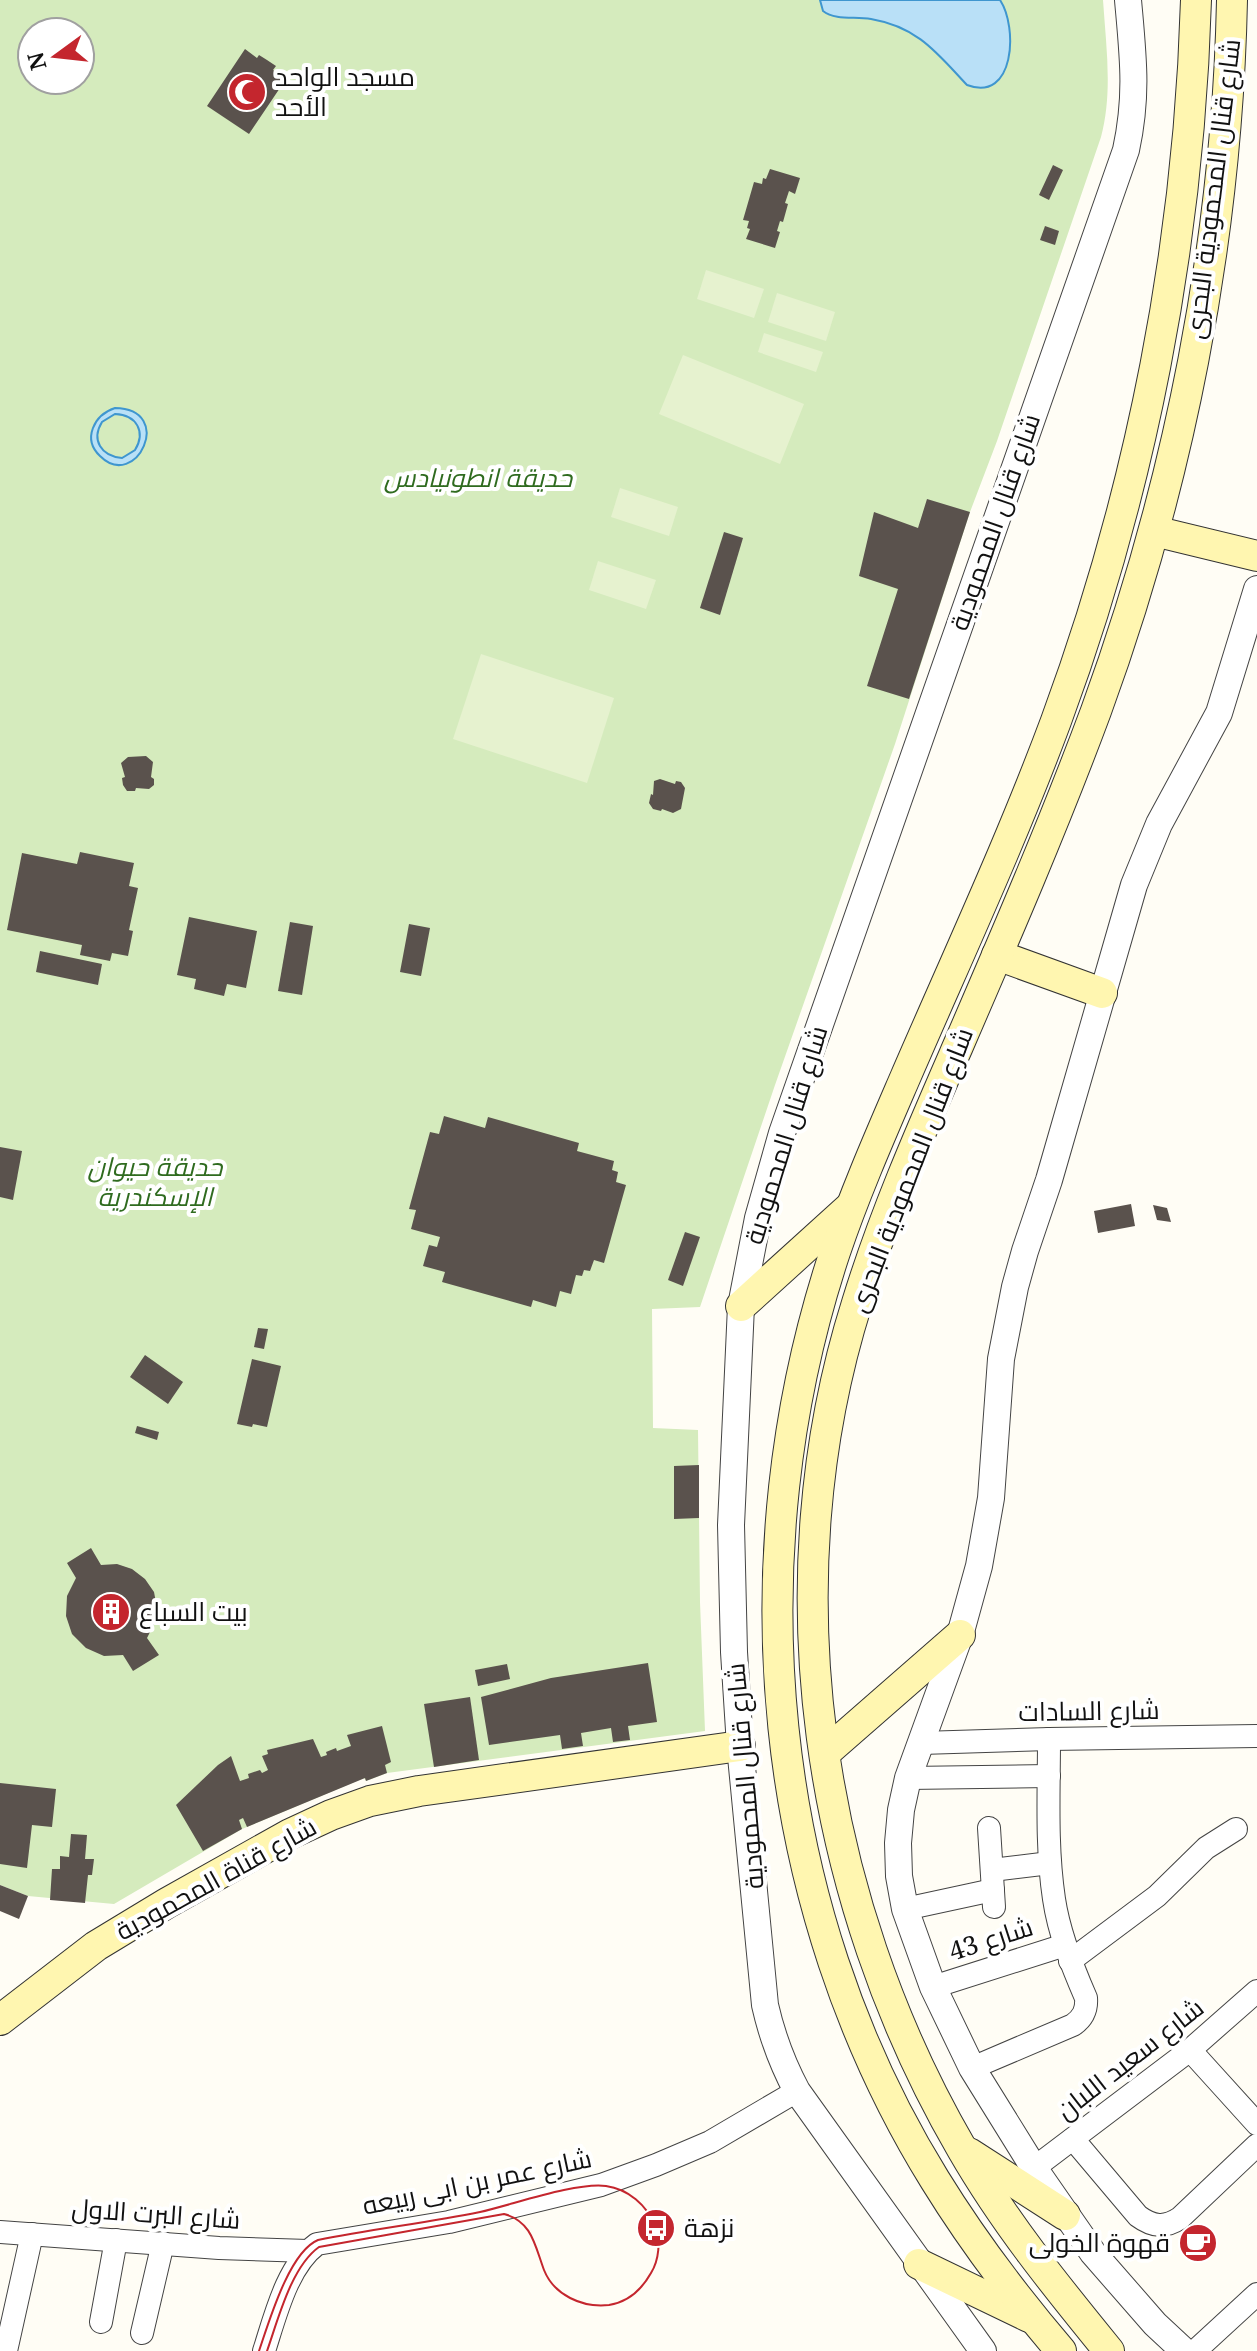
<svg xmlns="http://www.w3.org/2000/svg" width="1257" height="2351" font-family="'Noto Serif',Cairo,serif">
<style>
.green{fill:#d5ebbd;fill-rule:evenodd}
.pitch{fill:#e6f2cf}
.water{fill:#b9e0f7;stroke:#3f96cf;stroke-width:2;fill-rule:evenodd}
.building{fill:#5a524d}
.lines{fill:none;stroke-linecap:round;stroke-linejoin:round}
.minor-casing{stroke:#444;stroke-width:24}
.tertiary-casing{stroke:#444;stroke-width:28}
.secondary-casing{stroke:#333;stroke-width:32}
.minor{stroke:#fff;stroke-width:22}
.tertiary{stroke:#fff;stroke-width:26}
.secondary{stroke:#fff6b0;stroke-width:30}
.tram{stroke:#c4262e;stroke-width:2}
.labels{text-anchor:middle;stroke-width:8;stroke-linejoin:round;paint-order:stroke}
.poi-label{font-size:26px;fill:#111;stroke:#fff;text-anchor:start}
.street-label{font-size:26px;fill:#111;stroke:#fff}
.park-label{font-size:26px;font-style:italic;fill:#2f6b1f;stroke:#fff}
</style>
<rect width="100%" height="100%" fill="#fffdf5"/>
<path class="green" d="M0,0h1103c3,46 10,92 -2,137l-104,304 -27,71 -75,232 -120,341 -75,222 -48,2 1,119 45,2 2,172 5,129 -318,42 -21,8 -2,-3 -122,51 -128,75 -86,-8 -28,-11zM32,32h48v48h-48z"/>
<g class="pitch">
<polygon points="706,270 764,289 754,318 697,299"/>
<polygon points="777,293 835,312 826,341 768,322"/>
<polygon points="764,333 823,352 816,372 758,352"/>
<polygon points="683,355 804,404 780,464 659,414"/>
<polygon points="620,488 678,507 669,536 611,517"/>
<polygon points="598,561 656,580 646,609 589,590"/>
<polygon points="481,654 614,698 587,783 453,739"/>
</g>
<g class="water">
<path d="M820,0h180c18,27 15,103 -33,85 -30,-32 -49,-58 -96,-66 -16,-3 -35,2 -48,-8z"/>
<path d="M115,408c61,1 21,84 -15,48 -18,-17 -6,-41 15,-48zM115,414c22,1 31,18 20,36l-13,8c-21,-2 -31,-18 -20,-36z"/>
</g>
<g class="building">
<polygon points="245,49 257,58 259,55 267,60 276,66 273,70 286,79 249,134 207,106"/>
<polygon points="1053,165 1063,170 1049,200 1039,195"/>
<polygon points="770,169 800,178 795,194 789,191 785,203 788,204 783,222 780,221 777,231 780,232 775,248 746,239 750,229 747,228 749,221 743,220 754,182 762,184 763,178 766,179"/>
<polygon points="1045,226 1059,231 1055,245 1040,240"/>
<polygon points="927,499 970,512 909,699 867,686 898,589 859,576 874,512 918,528"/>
<polygon points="724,532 743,538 720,615 700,608"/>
<polygon points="146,756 153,762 151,777 154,779 154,785 149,789 136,788 135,791 127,791 123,785 122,778 125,777 121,763 128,757"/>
<polygon points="660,779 675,784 676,781 681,782 685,788 681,809 673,813 662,809 661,811 653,809 649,803 651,794 653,795 654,781"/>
<polygon points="80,852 134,863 129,886 138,888 129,930 133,931 128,956 112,953 110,961 80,955 82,945 7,930 22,853 77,864"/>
<polygon points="189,917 257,931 246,988 227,984 224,996 194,989 196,979 177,975"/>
<polygon points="290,922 313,926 302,995 278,991"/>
<polygon points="409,924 430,928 421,976 400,972"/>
<polygon points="40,951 102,964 98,985 36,972"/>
<polygon points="444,1116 485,1128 488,1117 579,1143 577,1151 614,1161 612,1170 618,1172 616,1182 626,1185 604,1263 594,1260 590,1271 584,1270 582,1276 576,1275 571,1294 560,1291 556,1307 533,1300 531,1307 442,1282 445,1272 423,1266 429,1245 437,1247 440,1237 411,1229 416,1210 409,1209 430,1132 439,1134"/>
<polygon points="0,1147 22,1151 13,1200 0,1197"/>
<polygon points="1131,1204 1135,1226 1098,1233 1094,1211"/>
<polygon points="1153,1205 1167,1208 1171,1222 1157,1220"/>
<polygon points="685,1232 700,1237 683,1286 668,1280"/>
<polygon points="258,1328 268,1329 264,1349 254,1347"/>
<polygon points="145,1355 183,1382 168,1404 130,1377"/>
<polygon points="252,1359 281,1366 267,1427 253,1424 252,1427 237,1424"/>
<polygon points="137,1426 159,1432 157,1440 135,1433"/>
<polygon points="699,1465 699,1518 674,1519 674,1466"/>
<polygon points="91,1548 101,1565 117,1564 132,1569 145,1579 154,1592 157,1608 154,1624 147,1638 159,1655 133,1671 123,1655 104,1656 86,1648 72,1634 66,1616 67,1596 76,1578 67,1563"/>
<polygon points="648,1663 657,1722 628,1726 630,1740 613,1742 611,1728 581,1733 583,1746 562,1749 560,1735 489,1745 481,1697 551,1678"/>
<polygon points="507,1664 510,1679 478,1686 475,1670"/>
<polygon points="470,1697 479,1760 434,1767 424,1704"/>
<polygon points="382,1726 391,1762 385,1765 387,1773 366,1781 365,1778 247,1827 243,1818 239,1820 242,1829 203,1851 176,1805 218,1765 231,1756 240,1781 249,1778 248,1774 260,1770 262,1773 268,1770 262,1756 268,1754 267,1750 313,1739 321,1757 327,1755 326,1752 336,1748 337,1751 351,1746 347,1735"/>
<polygon points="0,1783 56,1789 52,1827 32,1825 27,1868 0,1864"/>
<polygon points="71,1834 87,1835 85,1859 94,1859 92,1875 88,1875 85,1903 50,1900 52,1869 60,1869 60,1856 69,1857"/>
<polygon points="0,1885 28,1896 19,1919 0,1911"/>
</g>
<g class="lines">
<g class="minor-casing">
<g id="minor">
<polyline points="921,1743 1049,1739 1257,1736"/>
<polyline points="908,1778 1049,1776"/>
<polyline points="989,1828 994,1907"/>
<polyline points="992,1870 1050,1863"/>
<polyline points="905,1909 993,1890"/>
<polyline points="1070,1961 1157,1896 1206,1848 1236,1829"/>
<polyline points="933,1987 1065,1945"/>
<polyline points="1190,2050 1257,2124"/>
<path d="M972,2068l101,-43c10,-7 14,-15 13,-27 -14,-32 -27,-65 -32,-99 -8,-53 -5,-107 -5,-160"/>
<path d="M1073,2139l65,77c15,11 27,12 42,2l77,-73"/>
<polyline points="1034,2168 1190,2050 1257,1991"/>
<polyline points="0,2232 219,2248 308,2251"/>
<polyline points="101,2322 116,2240"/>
<polyline points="142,2333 163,2243"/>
<polyline points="6,2351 32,2234"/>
<path d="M264,2351c11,-34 23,-85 53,-107l132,-22 152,-37 55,-20 54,-23 87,-51"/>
<polyline points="1195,2351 1257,2294"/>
</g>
</g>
<g class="tertiary-casing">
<g id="tertiary">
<path d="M983,2351l-186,-260c-15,-28 -25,-55 -32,-86l-25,-259 -6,-94 -3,-127 10,-219 17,-88 24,-85 344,-983c12,-55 7,-94 2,-150"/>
<polyline points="1184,2351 1155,2324 1093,2253 1034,2168 972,2068 933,1987 905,1909 899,1876 898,1843 901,1810 908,1778 960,1635 979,1566 991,1498 1001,1359 1015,1287 1025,1251 1049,1180 1134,885 1159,824 1219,713 1257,589"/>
</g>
</g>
<g class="secondary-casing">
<g id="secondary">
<polyline points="1154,531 1257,556"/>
<polyline points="997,955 1102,993"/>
<polyline points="741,1306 849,1208"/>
<polyline points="825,1753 960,1635"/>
<polyline points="0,2020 96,1946 167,1903 290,1834 331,1815 370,1801 419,1791 740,1746"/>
<polyline points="969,2153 1065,2215"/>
<polyline points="919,2264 1029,2317"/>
<path d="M1061,2351c-46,-54 -89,-111 -126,-171 -170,-274 -201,-624 -100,-928 20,-59 45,-116 70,-174 51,-118 106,-236 151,-357 85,-230 133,-476 140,-721"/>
<path d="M1109,2351c-53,-65 -105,-129 -147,-202 -146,-251 -193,-567 -105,-846 27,-88 64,-172 101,-257 48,-111 96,-222 138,-335 83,-227 131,-470 136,-711"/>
</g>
</g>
<use href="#minor" class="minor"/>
<use href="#tertiary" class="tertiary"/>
<use href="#secondary" class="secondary"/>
<path class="tram" d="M259,2351c10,-29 30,-99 59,-111 54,-11 108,-17 162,-28 32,-7 96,-30 126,-26 22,3 41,19 49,40 6,15 4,34 -4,47 -9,16 -23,29 -42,32 -27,3 -55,-10 -65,-35 -9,-24 -12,-49 -40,-56l-185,33c-28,20 -41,73 -52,104"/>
</g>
<defs>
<g id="mosque-disc" transform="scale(2)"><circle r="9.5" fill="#c4262e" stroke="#fff"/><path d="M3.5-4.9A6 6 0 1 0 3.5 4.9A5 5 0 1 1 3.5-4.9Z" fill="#fff"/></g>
<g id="building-disc" transform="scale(2)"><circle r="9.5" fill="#c4262e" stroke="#fff"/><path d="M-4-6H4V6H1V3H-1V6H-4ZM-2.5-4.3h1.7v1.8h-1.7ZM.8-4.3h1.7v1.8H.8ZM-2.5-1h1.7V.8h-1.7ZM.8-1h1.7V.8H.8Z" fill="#fff"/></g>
<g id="bus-disc" transform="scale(2)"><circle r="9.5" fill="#c4262e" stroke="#fff"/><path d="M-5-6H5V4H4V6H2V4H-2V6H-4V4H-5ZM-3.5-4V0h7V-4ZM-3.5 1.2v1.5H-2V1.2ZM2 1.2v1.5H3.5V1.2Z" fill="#fff"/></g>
<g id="cafe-disc" transform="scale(2)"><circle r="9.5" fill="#c4262e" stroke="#fff"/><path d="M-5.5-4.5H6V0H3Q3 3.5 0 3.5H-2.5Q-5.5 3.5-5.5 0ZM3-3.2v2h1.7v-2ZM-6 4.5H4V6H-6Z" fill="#fff"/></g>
</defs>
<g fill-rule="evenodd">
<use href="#mosque-disc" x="247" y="92"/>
<use href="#building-disc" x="111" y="1612"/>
<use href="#bus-disc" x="656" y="2228"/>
<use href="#cafe-disc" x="1198" y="2243"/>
</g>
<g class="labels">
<g class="poi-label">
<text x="275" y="86">مسجد الواحد<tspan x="275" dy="30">الأحد</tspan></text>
<text x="139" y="1621">بيت السباع</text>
<text x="684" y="2237">نزهة</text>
<text x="1170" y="2252" text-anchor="end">قهوة الخولى</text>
</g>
<g class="street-label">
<text transform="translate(1213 189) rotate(-83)" y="9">شارع قنال المحمودية البحرى</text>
<text transform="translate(995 522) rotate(-71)" y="9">شارع قنال المحمودية</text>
<text transform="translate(786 1135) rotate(-73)" y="9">شارع قنال المحمودية</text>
<text transform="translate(911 1170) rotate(-69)" y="9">شارع قنال المحمودية البحرى</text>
<text transform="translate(1089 1711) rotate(-1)" y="9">شارع السادات</text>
<text transform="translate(745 1776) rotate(-95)" y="9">شارع قنال المحمودية</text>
<text transform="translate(216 1879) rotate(-29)" y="9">شارع قناة المحمودية</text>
<text transform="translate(991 1939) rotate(-18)" y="9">شارع 43</text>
<text transform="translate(1130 2059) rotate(-38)" y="9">شارع سعيد اللبان</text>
<text transform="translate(477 2182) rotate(-12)" y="9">شارع عمر بن ابى ربيعه</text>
<text transform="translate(156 2214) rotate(4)" y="9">شارع البرت الاول</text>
</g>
<g class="park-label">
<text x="478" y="487">حديقة انطونيادس</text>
<text x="155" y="1176">حديقة حيوان<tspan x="155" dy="30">الإسكندرية</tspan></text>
</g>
</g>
<g transform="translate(56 56) rotate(255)"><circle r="38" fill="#ffffff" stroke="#a0a0a0" stroke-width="2"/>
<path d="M0-6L14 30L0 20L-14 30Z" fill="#c4262e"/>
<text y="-12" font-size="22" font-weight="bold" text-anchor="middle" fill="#111111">N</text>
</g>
</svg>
